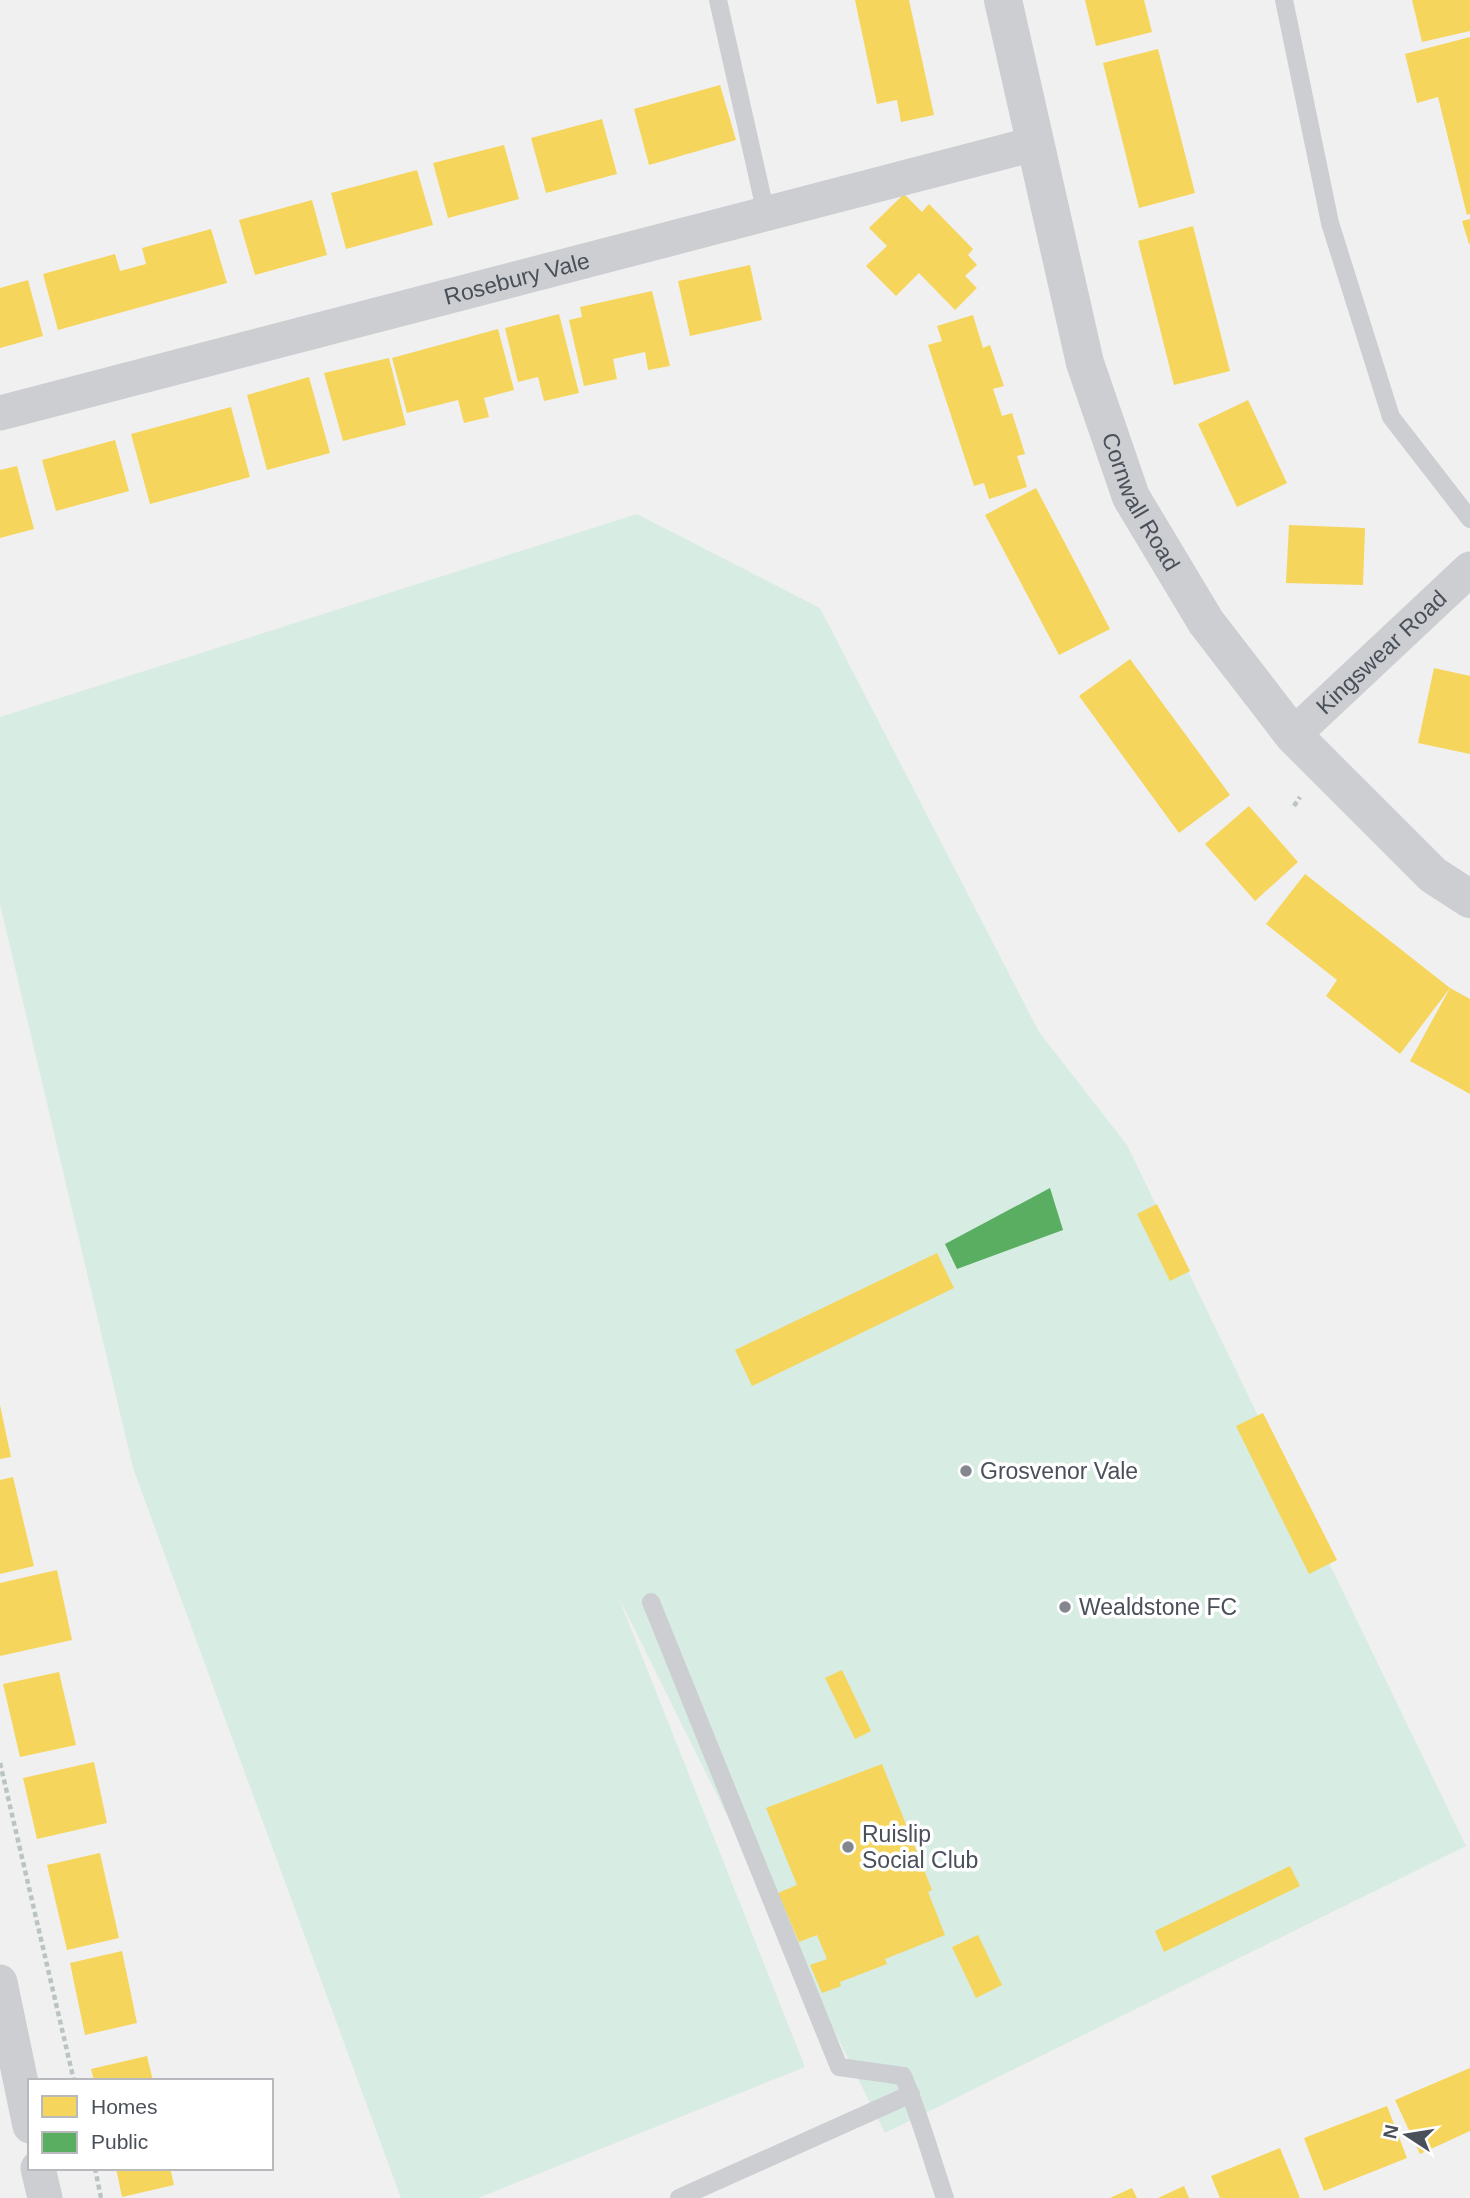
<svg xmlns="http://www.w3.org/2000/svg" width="1470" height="2198" font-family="Helvetica,sans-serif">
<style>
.green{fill:#d7ece3}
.homes{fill:#f6d55c}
.public{fill:#5aae61}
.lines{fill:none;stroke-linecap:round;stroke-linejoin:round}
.path{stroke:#bac4c2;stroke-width:4.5;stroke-dasharray:5 3.5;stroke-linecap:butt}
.service{stroke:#ccced1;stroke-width:18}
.minor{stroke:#ccced1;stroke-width:35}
.tertiary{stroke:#ccced1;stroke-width:38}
.poi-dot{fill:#84888e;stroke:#fff;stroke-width:2.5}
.labels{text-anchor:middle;stroke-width:7;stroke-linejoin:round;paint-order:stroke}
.street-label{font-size:23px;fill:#4a505a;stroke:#fff}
.poi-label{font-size:23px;fill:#4a505a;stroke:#fff;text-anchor:start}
</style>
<rect width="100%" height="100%" fill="#f0f0f0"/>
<polygon class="green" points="637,514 820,608 1039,1032 1127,1145 1466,1846 885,2133 618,1596 805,2067 478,2198 401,2198 133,1468 0,904 0,717"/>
<g class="homes">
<polygon points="855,0 909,0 934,115 901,122 897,100 877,104"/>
<polygon points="1085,0 1144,0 1152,32 1096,46"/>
<polygon points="1412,0 1470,0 1470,31 1422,42"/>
<polygon points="1470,37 1470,214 1467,215 1438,97 1417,103 1405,54"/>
<polygon points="1158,49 1195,193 1139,208 1103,63"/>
<polygon points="720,85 736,140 649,165 634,109"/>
<polygon points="602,119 617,174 546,193 531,138"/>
<polygon points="504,145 519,199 448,218 433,163"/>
<polygon points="417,170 433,225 346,249 331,193"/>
<polygon points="904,194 922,212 929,204 973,249 968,255 977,265 965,276 977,288 955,310 919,273 896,296 866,266 887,246 869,228"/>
<polygon points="312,200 327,255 255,275 239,220"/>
<polygon points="1470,219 1470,244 1469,244 1462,221"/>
<polygon points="1193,226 1230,371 1174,385 1138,241"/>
<polygon points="211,229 227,283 58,330 43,274 115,254 120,271 146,264 142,248"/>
<polygon points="750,265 762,320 690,336 678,281"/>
<polygon points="28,280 43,336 0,348 0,288"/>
<polygon points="652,291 670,366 648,370 645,352 613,359 617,379 584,386 569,320 582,317 580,307"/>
<polygon points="559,314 579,393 544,401 538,377 518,382 505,328"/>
<polygon points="973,315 983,348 990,345 1004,386 993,389 1002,416 1012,413 1025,454 1017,456 1027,487 989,499 984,483 974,486 928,345 942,341 937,326"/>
<polygon points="498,329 514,390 484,398 489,417 464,423 458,400 407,413 392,358"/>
<polygon points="389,358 406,425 343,441 324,373"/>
<polygon points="309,377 330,453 267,470 247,395"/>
<polygon points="1248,400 1287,483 1237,507 1198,424"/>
<polygon points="231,407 250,477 150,504 131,434"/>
<polygon points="115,440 129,491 56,511 42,460"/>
<polygon points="17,466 34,529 0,538 0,470"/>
<polygon points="1036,488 1110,629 1059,655 985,515"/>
<polygon points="1289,525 1365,528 1363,585 1286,583"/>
<polygon points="1130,659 1230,795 1179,833 1079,696"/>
<polygon points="1434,668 1470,676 1470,754 1418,743"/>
<polygon points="1249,806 1298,862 1255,901 1205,844"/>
<polygon points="1305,874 1450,988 1400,1054 1326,996 1337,980 1266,924"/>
<polygon points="1450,988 1470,999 1470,1094 1410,1061"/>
<polygon points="1157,1204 1190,1271 1170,1281 1137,1214"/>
<polygon points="937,1253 954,1288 752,1386 735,1350"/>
<polygon points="0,1405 11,1457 0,1459"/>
<polygon points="1263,1413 1337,1560 1309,1574 1236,1426"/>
<polygon points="13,1477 34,1566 0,1574 0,1480"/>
<polygon points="57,1570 72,1640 0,1656 0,1583"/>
<polygon points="842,1670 871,1731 855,1739 825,1678"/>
<polygon points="59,1672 76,1745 20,1757 3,1684"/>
<polygon points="94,1762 107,1823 37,1839 23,1778"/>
<polygon points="882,1764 932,1890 928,1892 945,1935 885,1959 887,1964 840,1982 841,1986 822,1993 810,1965 827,1959 817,1935 799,1942 778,1893 797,1885 766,1808"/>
<polygon points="100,1853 119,1938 67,1950 47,1865"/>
<polygon points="1290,1866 1300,1886 1164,1952 1155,1931"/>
<polygon points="978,1935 1002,1985 976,1998 952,1947"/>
<polygon points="122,1951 137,2023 85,2035 70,1963"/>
<polygon points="147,2056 153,2081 94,2081 91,2069"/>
<polygon points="1470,2068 1470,2131 1420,2154 1395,2100"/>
<polygon points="1387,2106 1407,2158 1324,2191 1304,2138"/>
<polygon points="1280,2148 1300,2198 1220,2198 1211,2176"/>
<polygon points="116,2168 170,2168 174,2185 122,2197"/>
<polygon points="1184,2186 1189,2198 1158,2198"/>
<polygon points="1132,2188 1137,2198 1110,2198"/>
</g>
<polygon class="public" points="1050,1188 1063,1230 957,1269 945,1244"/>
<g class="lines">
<g class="path">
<polyline points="1294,806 1300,797"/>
<polyline points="0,1763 74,2081"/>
<polyline points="95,2168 101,2198"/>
</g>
<g class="service">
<polyline points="718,0 766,214"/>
<polyline points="1284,0 1330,223 1391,417 1470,519"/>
<path d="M651,1602l188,465 64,9c17,40 28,81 42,122"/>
<polyline points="679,2198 911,2094"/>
</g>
<g class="minor">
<path id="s1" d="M0,413l1034,-269"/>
<path id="s2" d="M1293,735l177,-166"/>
<polyline points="0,1982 30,2126"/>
<polyline points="38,2168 45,2198"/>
</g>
<path class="tertiary" id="s3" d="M1003,0l82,363 46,134 75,125 87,113 140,140 37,24"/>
</g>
<g class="poi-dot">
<circle cx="966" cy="1471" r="7"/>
<circle cx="1065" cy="1607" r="7"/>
<circle cx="848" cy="1847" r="7"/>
</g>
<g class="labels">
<g class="street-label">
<text dy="8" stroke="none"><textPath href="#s1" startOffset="534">Rosebury Vale</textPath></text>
<text dy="8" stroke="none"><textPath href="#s3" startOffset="522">Cornwall Road</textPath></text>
<text dy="8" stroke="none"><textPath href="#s2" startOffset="121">Kingswear Road</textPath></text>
</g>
<g class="poi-label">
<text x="980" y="1479">Grosvenor Vale</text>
<text x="1079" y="1615">Wealdstone FC</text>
<text x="862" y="1842">Ruislip<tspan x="862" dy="26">Social Club</tspan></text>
</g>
</g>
<rect x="28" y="2079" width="245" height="91" fill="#ffffff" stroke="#b7b9bd" stroke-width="2"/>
<rect x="42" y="2096" width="35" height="21" fill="#f6d55c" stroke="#b7b9bd" stroke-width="2"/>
<text x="91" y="2114" font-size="21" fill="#4a505a">Homes</text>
<rect x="42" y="2132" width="35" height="21" fill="#5aae61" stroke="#b7b9bd" stroke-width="2"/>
<text x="91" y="2149" font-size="21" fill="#4a505a">Public</text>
<g transform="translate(1407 2135) rotate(282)" stroke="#ffffff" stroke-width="5" paint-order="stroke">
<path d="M0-5L12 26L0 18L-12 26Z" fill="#4a505a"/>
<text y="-10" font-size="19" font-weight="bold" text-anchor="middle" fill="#4a505a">N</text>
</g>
</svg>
